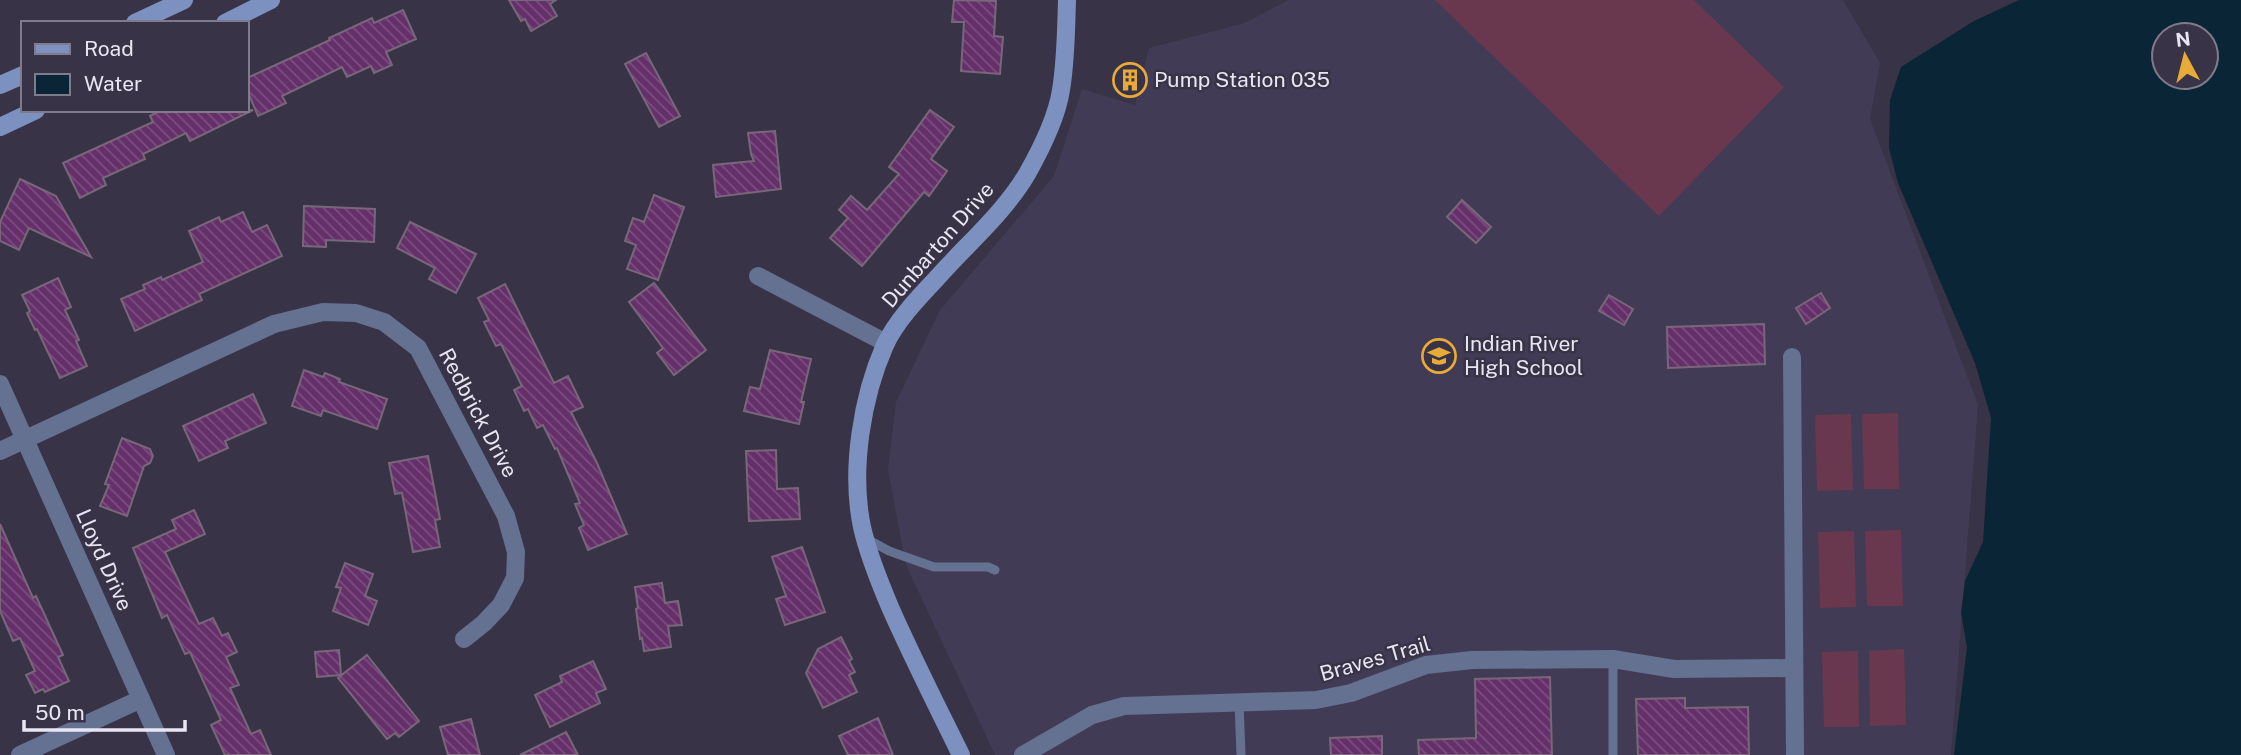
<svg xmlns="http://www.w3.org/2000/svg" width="2241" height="755" font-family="'Public Sans',sans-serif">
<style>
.built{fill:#423b55}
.grass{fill:#69384e}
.water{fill:#0a2535;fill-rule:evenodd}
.building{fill:url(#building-back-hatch);stroke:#786779;stroke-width:2}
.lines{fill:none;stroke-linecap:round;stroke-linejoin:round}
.lane{stroke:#647190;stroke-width:9}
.street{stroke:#647190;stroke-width:18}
.secondary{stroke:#7d91c1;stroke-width:18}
.labels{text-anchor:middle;stroke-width:5;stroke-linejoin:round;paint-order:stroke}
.poi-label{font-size:21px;fill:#e9e6f3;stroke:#383347;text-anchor:start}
.street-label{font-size:21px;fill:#e9e6f3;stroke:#383347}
</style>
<defs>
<pattern id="building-back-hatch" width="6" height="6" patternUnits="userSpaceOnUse" patternTransform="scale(1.75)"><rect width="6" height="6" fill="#65306a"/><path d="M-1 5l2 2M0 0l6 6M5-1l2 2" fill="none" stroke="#7b4e80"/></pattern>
</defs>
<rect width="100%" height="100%" fill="#383347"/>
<polygon class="built" points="1288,0 1843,0 1880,63 1870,119 1978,405 1951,755 995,755 906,565 888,470 896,402 940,310 1054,176 1082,89 1135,105 1149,48 1245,23"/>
<g class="grass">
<polygon points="1435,0 1694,0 1784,87 1659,216"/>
<polygon points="1898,413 1899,489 1864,489 1862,414"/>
<polygon points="1851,414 1853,490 1817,491 1815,415"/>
<polygon points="1901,530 1903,606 1867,606 1865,531"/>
<polygon points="1854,531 1856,607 1820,608 1818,532"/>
<polygon points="1904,649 1906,725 1870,726 1869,651"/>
<polygon points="1858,651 1859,727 1824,727 1822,652"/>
</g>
<path class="water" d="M2019,0h222v755h-287l13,-108 -6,-34 4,-32 18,-39 8,-124 -16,-55 -77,-180 -9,-35 1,-48 11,-33 73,-46zM2164,35h42v42h-42z"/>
<g class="building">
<polygon points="509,0 556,0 550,4 557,16 531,31 525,19 521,21"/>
<polygon points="954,0 996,1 994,36 1003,37 1000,74 961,71 964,22 952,22"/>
<polygon points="403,10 416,39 386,52 392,65 374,73 371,66 347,77 342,67 282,96 286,103 258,116 247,90 247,78 330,40 329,38 372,18 374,23"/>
<polygon points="646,53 680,116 659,127 625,64"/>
<polygon points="161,110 253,110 190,141 186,133 143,154 145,159 103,178 106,185 80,198 63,163 153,122 150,116"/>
<polygon points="930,110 954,127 931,159 947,171 929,196 924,192 862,266 830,238 848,218 839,210 851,196 867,210 899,174 889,167"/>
<polygon points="775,131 781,189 716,197 713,165 754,161 751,154 748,133"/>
<polygon points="20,179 56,196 91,257 29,228 19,250 0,241 0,222"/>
<polygon points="654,195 684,207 658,280 627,269 636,245 625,241 633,218 644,222"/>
<polygon points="1462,200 1491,227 1476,243 1447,217"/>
<polygon points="304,206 375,209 374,242 326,240 326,247 303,246"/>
<polygon points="243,212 252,232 267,225 282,256 199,294 202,300 135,331 121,299 145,289 143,285 161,277 162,280 203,262 189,231 219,217 221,222"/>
<polygon points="410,222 476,254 456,293 429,279 435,268 397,248"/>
<polygon points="58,278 71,307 65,310 79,340 76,341 87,366 60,378 37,329 35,330 27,313 30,311 22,295"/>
<polygon points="654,283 706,350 674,375 657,353 663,348 629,302"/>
<polygon points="505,284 554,383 568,376 583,407 571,412 597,463 627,534 588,550 579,528 584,525 575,504 580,503 557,448 555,449 543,425 537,428 528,409 524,411 514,390 522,386 501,344 496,346 484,322 489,320 478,298"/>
<polygon points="1821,293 1830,308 1806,324 1796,308"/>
<polygon points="1609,295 1633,309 1624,325 1599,311"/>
<polygon points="1764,324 1765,364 1668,368 1667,327"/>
<polygon points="770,350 811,359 801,402 804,402 799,424 744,411 750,387 760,389"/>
<polygon points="304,370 323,377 325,373 340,379 339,382 387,399 377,429 323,410 321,416 292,406"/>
<polygon points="253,394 266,423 225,441 228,448 199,461 183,426"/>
<polygon points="122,438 150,449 153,456 150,463 144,466 127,516 100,506 109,485 105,484"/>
<polygon points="776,450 777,489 798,488 800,519 749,521 746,451"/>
<polygon points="428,456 440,519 435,520 440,547 413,552 402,493 395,494 389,463"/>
<polygon points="194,510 205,534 165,552 199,624 213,618 222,636 228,633 237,652 226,657 239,685 230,688 251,734 260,730 271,755 225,755 211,725 221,720 190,652 185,654 167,615 162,618 133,548 176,529 172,520"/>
<polygon points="0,524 33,598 36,596 63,655 58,657 69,681 45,692 43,689 35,693 26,675 35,671 20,638 13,641 0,611"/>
<polygon points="802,547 825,612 785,625 776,599 786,596 772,557"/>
<polygon points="345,563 373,574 365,596 377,601 368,625 333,611 341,588 336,587"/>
<polygon points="662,583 665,603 678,601 682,625 668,626 671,647 644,651 642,638 640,639 636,609 638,608 635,587"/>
<polygon points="841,637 852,659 849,661 855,672 849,675 857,692 823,708 806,673 818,649"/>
<polygon points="339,650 341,675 317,677 315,652"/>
<polygon points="367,655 419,721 399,737 395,733 387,739 338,678"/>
<polygon points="593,661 606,689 596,693 600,703 550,727 535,695 562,682 560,676"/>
<polygon points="1550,677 1552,755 1419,755 1418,740 1476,738 1475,679"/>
<polygon points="1685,698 1685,708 1748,707 1749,755 1638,755 1636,699"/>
<polygon points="878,718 893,755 848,755 839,736"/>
<polygon points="471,719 480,755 448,755 440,727"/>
<polygon points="566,732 578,755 520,755"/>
<polygon points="1382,736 1382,755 1331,755 1330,738"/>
</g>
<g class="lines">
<g class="lane">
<polyline points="867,539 889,551 934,567 988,567 995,570"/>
<polyline points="1613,659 1613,755"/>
<polyline points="1239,702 1241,755"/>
</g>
<g class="street">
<polyline points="758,276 886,343"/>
<polyline points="1792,357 1795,755"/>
<polyline points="0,384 166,755"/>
<polyline points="0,451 274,324 323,312 356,313 384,322 418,348 506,516 516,552 515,578 501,605 484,623 464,639"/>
<polyline points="20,755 141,699"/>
<polyline points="1023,755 1092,715 1124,706 1316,700 1351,693 1426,665 1472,660 1613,659 1674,669 1793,668"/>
</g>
<g class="secondary">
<polyline points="135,23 184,0"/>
<polyline points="225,23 271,0"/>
<polyline points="0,85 23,75"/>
<polyline points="0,127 36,110"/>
<path d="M961,755c-24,-49 -49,-98 -71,-148 -11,-26 -22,-53 -28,-80 -12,-57 0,-130 23,-182 11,-24 34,-48 52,-67 30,-34 67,-65 90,-104 13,-23 30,-58 34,-84 5,-30 5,-60 6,-90"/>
</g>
</g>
<defs>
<g id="building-ring" transform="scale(1.75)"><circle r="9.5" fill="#383347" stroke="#e9ab38" stroke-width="1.5"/><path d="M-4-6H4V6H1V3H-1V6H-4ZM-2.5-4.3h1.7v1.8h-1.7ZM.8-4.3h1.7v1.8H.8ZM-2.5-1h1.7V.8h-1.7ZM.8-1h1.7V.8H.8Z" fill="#e9ab38"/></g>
<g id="school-ring" transform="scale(1.75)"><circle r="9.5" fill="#383347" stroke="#e9ab38" stroke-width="1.5"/><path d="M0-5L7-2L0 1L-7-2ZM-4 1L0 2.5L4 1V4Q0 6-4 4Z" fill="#e9ab38"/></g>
</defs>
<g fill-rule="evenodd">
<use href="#building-ring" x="1130" y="80"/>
<use href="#school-ring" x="1439" y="356"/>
</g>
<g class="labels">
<g class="poi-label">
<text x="1154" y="87">Pump Station 035</text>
<text x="1464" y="351">Indian River<tspan x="1464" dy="24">High School</tspan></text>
</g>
<g class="street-label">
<text transform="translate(938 245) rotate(-49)" y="7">Dunbarton Drive</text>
<text transform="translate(478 413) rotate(62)" y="7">Redbrick Drive</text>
<text transform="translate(104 560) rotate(66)" y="7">Lloyd Drive</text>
<text transform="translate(1375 659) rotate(-16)" y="7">Braves Trail</text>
</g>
</g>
<rect x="21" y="21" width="228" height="91" fill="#383347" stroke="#7f7b8c" stroke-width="2"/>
<rect x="35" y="44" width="35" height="10" fill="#7d91c1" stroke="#7f7b8c" stroke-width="2"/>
<text x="84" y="56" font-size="21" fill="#e9e6f3">Road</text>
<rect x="35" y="74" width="35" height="21" fill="#0a2535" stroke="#7f7b8c" stroke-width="2"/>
<text x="84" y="91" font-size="21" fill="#e9e6f3">Water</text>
<g transform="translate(2185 56) rotate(353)"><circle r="33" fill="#383347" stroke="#7f7b8c" stroke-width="2"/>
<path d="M0-5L12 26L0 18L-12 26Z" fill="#e9ab38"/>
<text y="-10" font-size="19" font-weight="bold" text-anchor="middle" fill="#e9e6f3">N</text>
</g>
<path d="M24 720v10h161v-10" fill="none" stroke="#e9e6f3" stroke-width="3.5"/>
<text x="35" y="720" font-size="21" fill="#e9e6f3" stroke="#383347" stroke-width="5" paint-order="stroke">50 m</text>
</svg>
